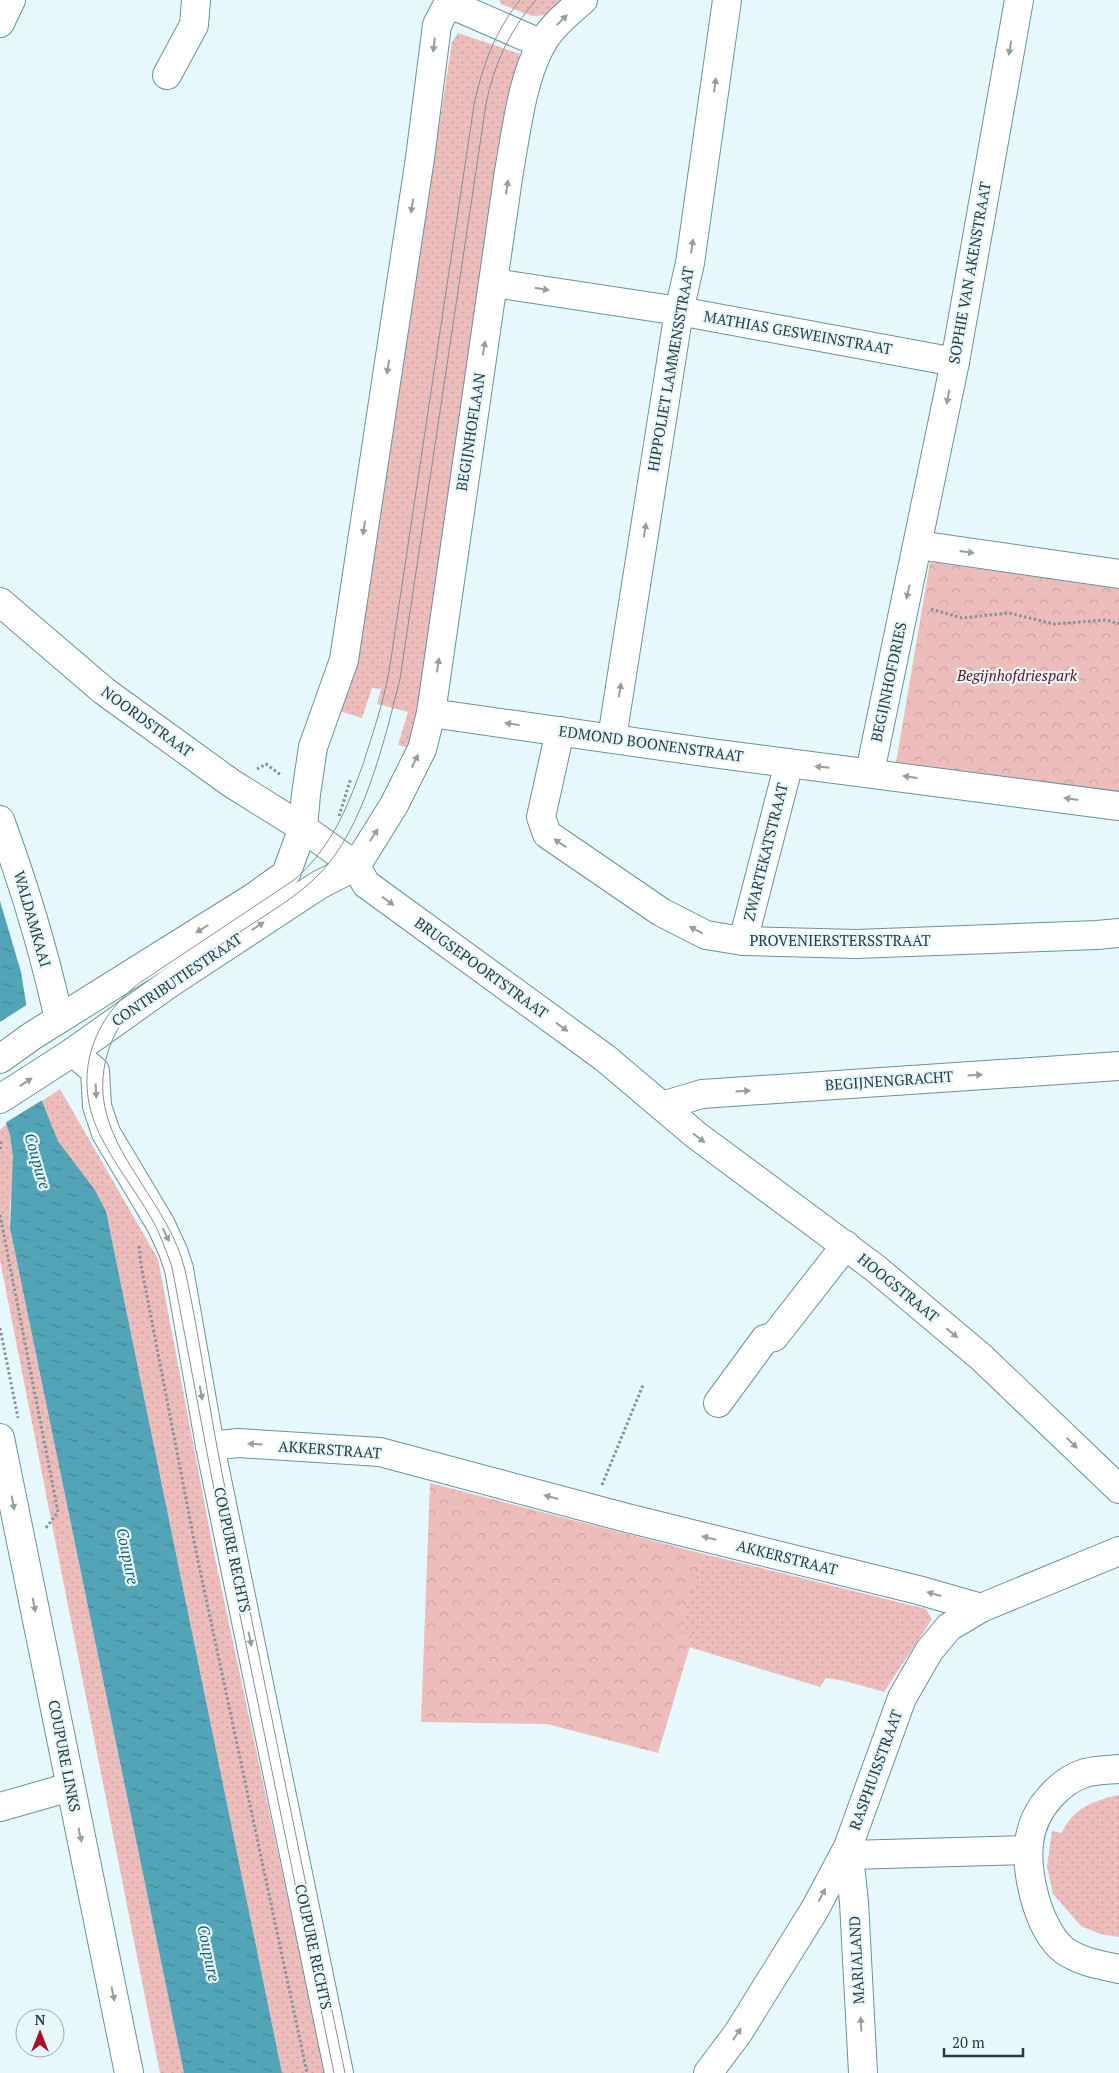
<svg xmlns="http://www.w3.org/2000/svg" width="1119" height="2073" font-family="'PT Serif',serif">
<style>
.grass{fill:url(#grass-dots)}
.forest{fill:url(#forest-crowns)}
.water{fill:url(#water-ripples)}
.pier{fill:#e7f8fc}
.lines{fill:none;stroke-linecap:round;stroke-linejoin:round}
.minor-casing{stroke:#69929c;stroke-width:30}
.major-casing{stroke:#69929c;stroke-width:30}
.path{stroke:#839498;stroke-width:3;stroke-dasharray:2.5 2.5;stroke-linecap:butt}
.minor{stroke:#fff;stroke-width:28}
.major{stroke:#fff;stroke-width:28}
.tram{stroke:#809195;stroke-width:1}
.oneway{fill:#959ea0}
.labels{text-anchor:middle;stroke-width:4.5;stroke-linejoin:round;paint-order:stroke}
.street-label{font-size:15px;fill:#2b3c40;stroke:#e7f8fc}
.park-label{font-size:15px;font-style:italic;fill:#62111a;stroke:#e7f8fc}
.water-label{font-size:16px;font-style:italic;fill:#1d5f6c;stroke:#e7f8fc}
</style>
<defs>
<pattern id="grass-dots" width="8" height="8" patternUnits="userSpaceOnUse" patternTransform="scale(1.25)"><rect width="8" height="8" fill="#edbdbc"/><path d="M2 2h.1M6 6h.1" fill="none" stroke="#cba3a3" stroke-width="1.8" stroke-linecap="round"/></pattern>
<pattern id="forest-crowns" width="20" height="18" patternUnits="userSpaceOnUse" patternTransform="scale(1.25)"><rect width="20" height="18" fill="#edbdbc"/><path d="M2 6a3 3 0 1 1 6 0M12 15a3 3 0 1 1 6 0" fill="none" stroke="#cba3a3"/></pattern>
<pattern id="water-ripples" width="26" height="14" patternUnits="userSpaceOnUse" patternTransform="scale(1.25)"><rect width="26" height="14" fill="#53a4b6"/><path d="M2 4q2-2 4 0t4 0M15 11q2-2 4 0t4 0" fill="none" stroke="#458795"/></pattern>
</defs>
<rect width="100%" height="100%" fill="#e7f8fc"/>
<g class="grass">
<polygon points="499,0 566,0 549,15 532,16 501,4"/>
<polygon points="458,33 520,54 510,92 419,705 409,748 398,745 408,712 377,704 381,689 372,688 362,718 339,711 357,663 452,42"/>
<polygon points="60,1089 158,1259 214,1553 325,2073 282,2073 106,1211 95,1190 58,1141 42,1101"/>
<path d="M7,1123c5,17 8,36 6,54 -1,17 -5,34 -3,51l174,845h-24l-160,-813v-130z"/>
<polygon points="704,1554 926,1609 932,1619 884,1692 845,1681 826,1678 820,1687 689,1647 693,1636 678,1633"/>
<path d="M1119,1795v142l-19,-3 -19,-8 -28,-32 -6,-28 5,-35 10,2c10,-25 33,-33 57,-38z"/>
</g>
<g class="forest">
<polygon points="930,562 1119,588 1119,794 896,763"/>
<polygon points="430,1483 704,1554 679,1632 693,1636 658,1753 547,1724 421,1722"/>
</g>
<polygon class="water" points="0,901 21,972 42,1101 58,1141 95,1190 106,1211 282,2073 184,2073 10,1228 13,1156 10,1135 0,1104"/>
<polygon class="pier" points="28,1004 30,1011 44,1099 5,1123 0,1111 0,1022"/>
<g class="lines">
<g class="minor-casing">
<g id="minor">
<polyline points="0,23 11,0"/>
<polyline points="167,75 194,25 196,0"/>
<polyline points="494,283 679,311 955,362"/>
<polyline points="918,545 1119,574"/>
<polyline points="0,602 104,691 231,783 303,828 356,866 366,884 605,1058 696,1135 875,1268 981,1357 1119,1489"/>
<polyline points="431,713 711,753 1119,806"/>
<polyline points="560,731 541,817 547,834 661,912 706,935 743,941 856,944 1097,935 1119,933"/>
<polyline points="612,738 679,311 690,263 727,0"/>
<polyline points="870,772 955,362 1019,0"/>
<path d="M0,820c24,65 44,131 59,199"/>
<polyline points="743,941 789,763"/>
<polyline points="73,1052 95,1071 97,1106 106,1133 161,1225 173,1251 179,1269 210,1446 339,2073"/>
<polyline points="662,1106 702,1094 1119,1066"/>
<polyline points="718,1403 765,1339 774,1337 846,1245"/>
<polyline points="0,1438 129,2073"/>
<polyline points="210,1446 238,1443 380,1452 627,1518 918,1590 981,1608"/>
<path d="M1119,1769c-11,1 -23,1 -34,4 -13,4 -25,13 -34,23 -27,29 -26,63 -17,99 5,19 15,44 31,56 16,11 36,14 54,18"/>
<polyline points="0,1807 70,1787"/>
<polyline points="848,1847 854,1902 863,2073"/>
<polyline points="849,1855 1028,1850"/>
<polyline points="708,2073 738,2033 815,1909 848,1847 902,1698 929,1651 949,1627 981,1608 1119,1551"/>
</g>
</g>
<g class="major-casing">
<g id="major">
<polyline points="448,3 542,44"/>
<polyline points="0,1059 32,1036 254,897 286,874 303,828 306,794 313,747 344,660 420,158 437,25 450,0"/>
<path d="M0,1099l73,-47 97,-69 149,-98 37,-19 38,-61 28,-56 9,-36 78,-542c8,-42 12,-88 32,-126 9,-17 27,-32 42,-45"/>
</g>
</g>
<g class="path">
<polyline points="931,609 962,618 1009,613 1054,624 1107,620 1119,624"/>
<polyline points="257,769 266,764 281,775"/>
<polyline points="339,816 351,778"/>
<polyline points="0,1149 1,1140"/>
<polyline points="0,1215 58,1512 46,1528"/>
<polyline points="139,1246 141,1265 197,1556 307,2073"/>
<polyline points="0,1328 18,1418"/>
<polyline points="602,1485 643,1385"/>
</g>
<use href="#minor" class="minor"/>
<use href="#major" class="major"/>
<g class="tram">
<path d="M334,2073l-122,-594 -40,-212c-6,-16 -11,-31 -19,-46 -17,-30 -39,-57 -54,-88 -27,-57 -7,-115 42,-151l153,-102c37,-32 53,-71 69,-116 10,-31 20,-61 26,-92l85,-567c8,-38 21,-74 46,-105"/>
<path d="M345,2073c-41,-198 -82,-396 -122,-595 -14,-69 -23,-140 -38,-208 -15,-64 -76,-112 -82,-175 -3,-45 18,-82 53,-108 32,-21 64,-42 96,-63 28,-18 56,-35 77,-61 38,-48 56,-125 71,-184l86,-575c8,-39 23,-73 50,-104"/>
</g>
</g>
<defs><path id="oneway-solid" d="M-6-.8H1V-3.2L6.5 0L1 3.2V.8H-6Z" transform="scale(1.25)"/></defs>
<g class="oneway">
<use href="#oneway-solid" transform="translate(562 20) rotate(-44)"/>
<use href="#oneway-solid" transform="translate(434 45) rotate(97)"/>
<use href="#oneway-solid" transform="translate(1010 48) rotate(100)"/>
<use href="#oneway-solid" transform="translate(715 85) rotate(-82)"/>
<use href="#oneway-solid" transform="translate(507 187) rotate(-82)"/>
<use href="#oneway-solid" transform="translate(412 206) rotate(99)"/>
<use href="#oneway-solid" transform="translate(692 246) rotate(-82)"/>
<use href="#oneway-solid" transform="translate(542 289) rotate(9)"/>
<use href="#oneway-solid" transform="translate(484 348) rotate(-81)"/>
<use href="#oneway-solid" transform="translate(388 367) rotate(99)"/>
<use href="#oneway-solid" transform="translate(948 397) rotate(101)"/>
<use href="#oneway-solid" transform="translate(364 528) rotate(98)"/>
<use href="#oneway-solid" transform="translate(645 530) rotate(-81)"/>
<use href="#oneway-solid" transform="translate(967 552) rotate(8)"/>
<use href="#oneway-solid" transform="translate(908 592) rotate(103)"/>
<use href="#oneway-solid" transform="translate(438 665) rotate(-82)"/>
<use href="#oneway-solid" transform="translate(620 690) rotate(-81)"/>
<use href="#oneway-solid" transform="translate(512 724) rotate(-171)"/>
<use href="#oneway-solid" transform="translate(415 761) rotate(-64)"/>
<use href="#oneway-solid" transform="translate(822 767) rotate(-174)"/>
<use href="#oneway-solid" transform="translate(910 777) rotate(-172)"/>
<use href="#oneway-solid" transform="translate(1071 799) rotate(-172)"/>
<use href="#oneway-solid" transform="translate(374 835) rotate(-57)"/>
<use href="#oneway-solid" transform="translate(560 843) rotate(-146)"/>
<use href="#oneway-solid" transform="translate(388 901) rotate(36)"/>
<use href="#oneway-solid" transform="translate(258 926) rotate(-33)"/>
<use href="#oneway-solid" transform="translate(202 929) rotate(148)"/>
<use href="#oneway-solid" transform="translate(696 930) rotate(-153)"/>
<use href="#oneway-solid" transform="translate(562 1027) rotate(36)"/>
<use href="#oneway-solid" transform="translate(975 1075) rotate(-4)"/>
<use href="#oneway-solid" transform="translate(26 1082) rotate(-33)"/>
<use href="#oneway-solid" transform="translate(96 1091) rotate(87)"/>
<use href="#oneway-solid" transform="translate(743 1091) rotate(-4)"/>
<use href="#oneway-solid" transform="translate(699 1138) rotate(37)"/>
<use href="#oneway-solid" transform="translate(166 1235) rotate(64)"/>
<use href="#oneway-solid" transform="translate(952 1333) rotate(40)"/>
<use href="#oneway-solid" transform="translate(201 1393) rotate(80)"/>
<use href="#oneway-solid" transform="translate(1072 1443) rotate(44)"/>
<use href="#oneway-solid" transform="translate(255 1444) rotate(-177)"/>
<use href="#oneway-solid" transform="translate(551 1497) rotate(-165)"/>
<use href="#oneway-solid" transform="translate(13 1503) rotate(79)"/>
<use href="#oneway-solid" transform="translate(709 1538) rotate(-166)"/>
<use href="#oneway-solid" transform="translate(934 1594) rotate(-164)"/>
<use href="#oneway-solid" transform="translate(34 1605) rotate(79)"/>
<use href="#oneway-solid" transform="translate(250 1639) rotate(78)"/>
<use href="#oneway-solid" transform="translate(80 1835) rotate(78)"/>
<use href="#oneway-solid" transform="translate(822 1895) rotate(-62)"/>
<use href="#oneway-solid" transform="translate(113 1994) rotate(78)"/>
<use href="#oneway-solid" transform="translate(861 2024) rotate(-93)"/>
<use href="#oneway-solid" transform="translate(737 2034) rotate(-56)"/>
</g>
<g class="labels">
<g class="street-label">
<text transform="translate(970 273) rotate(-80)" y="5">SOPHIE VAN AKENSTRAAT</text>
<text transform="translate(798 333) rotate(10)" y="5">MATHIAS GESWEINSTRAAT</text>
<text transform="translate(671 369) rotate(-80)" y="5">HIPPOLIET LAMMENSSTRAAT</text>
<text transform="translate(471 432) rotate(-81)" y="5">BEGIJNHOFLAAN</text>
<text transform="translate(889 682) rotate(-78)" y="5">BEGIJNHOFDRIES</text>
<text transform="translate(147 722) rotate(36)" y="5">NOORDSTRAAT</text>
<text transform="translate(651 744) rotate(8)" y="5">EDMOND BOONENSTRAAT</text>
<text transform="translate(766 852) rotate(-76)" y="5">ZWARTEKATSTRAAT</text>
<text transform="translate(32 919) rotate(74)" y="5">WALDAMKAAI</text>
<text x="840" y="946">PROVENIERSTERSSTRAAT</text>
<text transform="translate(481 968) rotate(36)" y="5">BRUGSEPOORTSTRAAT</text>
<text transform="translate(177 980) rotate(-34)" y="5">CONTRIBUTIESTRAAT</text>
<text transform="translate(889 1081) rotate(-4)" y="5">BEGIJNENGRACHT</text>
<text transform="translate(898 1288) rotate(39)" y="5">HOOGSTRAAT</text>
<text transform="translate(330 1450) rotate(4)" y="5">AKKERSTRAAT</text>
<text transform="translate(232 1550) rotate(78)" y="5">COUPURE RECHTS</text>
<text transform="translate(787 1558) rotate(14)" y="5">AKKERSTRAAT</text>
<text transform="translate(64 1756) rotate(79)" y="5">COUPURE LINKS</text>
<text transform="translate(876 1770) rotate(-70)" y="5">RASPHUISSTRAAT</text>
<text transform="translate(313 1947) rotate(78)" y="5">COUPURE RECHTS</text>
<text transform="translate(857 1960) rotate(-93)" y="5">MARIALAND</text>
</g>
<g class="park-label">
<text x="1017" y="681">Begijnhofdriespark</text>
</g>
<g class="water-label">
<text transform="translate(38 1161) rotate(74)" y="6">Coupure</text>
<text transform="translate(128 1556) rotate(78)" y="6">Coupure</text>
<text transform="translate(209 1953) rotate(78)" y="6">Coupure</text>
</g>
</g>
<g transform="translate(40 2033)"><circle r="24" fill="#e7f8fc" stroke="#9cadb1"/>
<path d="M0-4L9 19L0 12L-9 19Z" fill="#a70f2b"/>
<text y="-8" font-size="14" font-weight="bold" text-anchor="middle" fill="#2b3c40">N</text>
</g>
<path d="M944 2048v8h79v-8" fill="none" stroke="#2b3c40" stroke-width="2.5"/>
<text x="952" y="2048" font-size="15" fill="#2b3c40" stroke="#e7f8fc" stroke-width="4" paint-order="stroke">20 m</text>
</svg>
